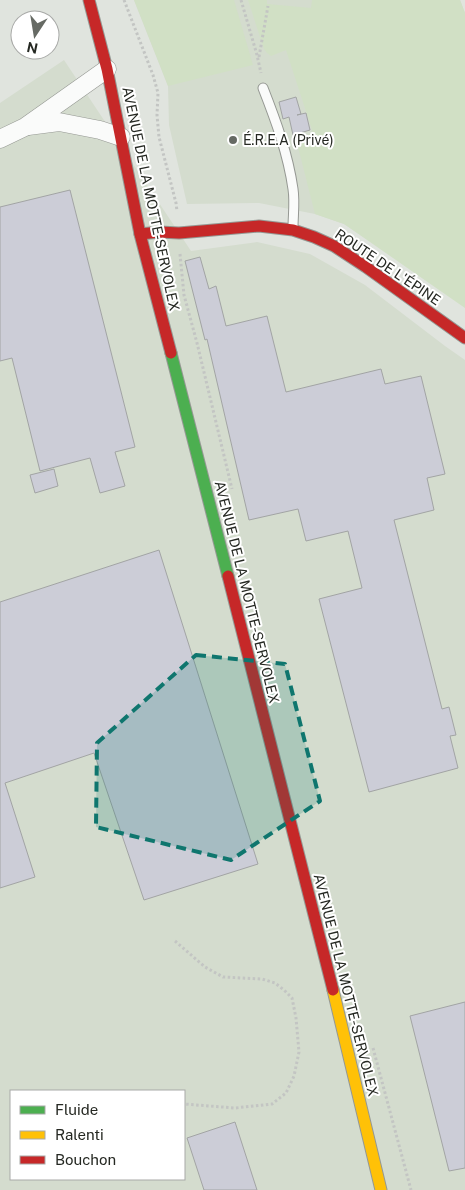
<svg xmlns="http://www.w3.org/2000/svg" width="465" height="1190" font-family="'Public Sans',sans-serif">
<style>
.built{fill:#d4dcce;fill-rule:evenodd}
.green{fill:#d1e0c5}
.building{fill:#cccdd7;stroke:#a2a4a4}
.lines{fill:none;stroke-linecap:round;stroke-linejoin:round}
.lane-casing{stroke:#959893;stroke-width:11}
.street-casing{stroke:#959893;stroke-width:19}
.fast-casing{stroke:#959893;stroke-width:13}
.slow-casing{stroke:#959893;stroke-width:13}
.jam-casing{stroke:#959893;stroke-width:13}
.path{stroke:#c3c5c3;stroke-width:3;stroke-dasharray:2.5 2.5;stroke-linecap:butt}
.lane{stroke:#fafbfa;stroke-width:9}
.street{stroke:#fafbfa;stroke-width:18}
.fast{stroke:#4caf50;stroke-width:11}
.slow{stroke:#ffc107;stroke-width:11}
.jam{stroke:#c62828;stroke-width:11}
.marked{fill:#0f766e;fill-opacity:0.2;stroke:#0f766e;stroke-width:4;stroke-dasharray:10 6;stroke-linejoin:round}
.poi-dot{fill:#666a64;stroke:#fff;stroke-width:2}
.labels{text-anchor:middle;stroke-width:4;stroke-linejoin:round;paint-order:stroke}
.poi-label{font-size:14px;fill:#252822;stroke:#fff;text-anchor:start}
.street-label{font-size:14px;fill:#252822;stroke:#fff}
</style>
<rect width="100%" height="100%" fill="#e0e4de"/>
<g class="built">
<polygon points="134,0 460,0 465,13 382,249 344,224 315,214 259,203 187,204 169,125 168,86"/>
<path d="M64,60l127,191 66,-9 53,12 55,31 80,61 20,14v830h-465v-1087zM11,1091h173v88h-173z"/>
</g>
<g class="green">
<polygon points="134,0 234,0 253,65 168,86"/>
<polygon points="248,0 267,0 267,4 311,8 312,0 460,0 465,13 465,308 344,224 315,214 296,139 313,133 286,50 271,56 267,53 264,49"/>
</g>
<g class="building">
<polygon points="296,97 301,114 297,115 306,113 310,130 293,135 289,117 283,119 279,102"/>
<polygon points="70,190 135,447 115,452 125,486 100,493 90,458 40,471 12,358 0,361 0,207"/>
<polygon points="200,257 209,289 216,286 226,326 267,316 286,392 381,369 385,384 421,376 445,474 427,478 434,510 394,520 442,709 449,707 456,735 450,736 458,768 369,792 319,599 362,588 348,531 306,541 298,509 249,520 207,339 205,340 185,261"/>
<polygon points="54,469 58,486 35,493 30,475"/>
<polygon points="159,550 258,864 144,900 94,753 5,783 35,877 0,888 0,602"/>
<polygon points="465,1002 465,1168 449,1171 410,1016"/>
<polygon points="235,1122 257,1190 204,1190 187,1138"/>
</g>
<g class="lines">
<g class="lane-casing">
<path id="lane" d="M263,88c13,33 25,66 30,101 2,13 0,27 0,39"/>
</g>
<g class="street-casing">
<g id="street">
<polyline points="28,126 59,122 100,130 121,137"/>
<polyline points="0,139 25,127 107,69"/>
</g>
</g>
<g class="fast-casing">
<polyline id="fast" points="171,353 228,576"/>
</g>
<g class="slow-casing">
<polyline id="slow" points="333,990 381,1190"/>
</g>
<g class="jam-casing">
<g id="jam">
<polyline points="89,0 107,69 140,234 171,353"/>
<polyline points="140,234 160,232 179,233 259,226 293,230 314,237 334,246 366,267 465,338"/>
<polyline points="228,576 333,990"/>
</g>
</g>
<g class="path">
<polyline points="124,0 153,75 158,93 157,115 159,137 176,203 177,211"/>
<polyline points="241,0 257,55 261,73"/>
<polyline points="259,57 268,6"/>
<polyline points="180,254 184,295 197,343 232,489"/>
<polyline points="175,941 205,967 223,977 262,979 275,983 284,990 292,998 296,1018 299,1052 294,1076 286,1093 272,1104 235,1108 184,1104"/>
<polyline points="373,1048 411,1190"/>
</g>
<use href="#lane" class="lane"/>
<use href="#street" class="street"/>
<use href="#fast" class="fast"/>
<use href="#slow" class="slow"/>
<use href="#jam" class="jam"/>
</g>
<path class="marked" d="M196,655l89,9 35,137 -89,59 -135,-33 1,-84z"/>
<circle class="poi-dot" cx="233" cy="140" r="5"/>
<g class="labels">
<g class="poi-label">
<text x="243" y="145">É.R.E.A (Privé)</text>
</g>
<g class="street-label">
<text transform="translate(151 199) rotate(78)" y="5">AVENUE DE LA MOTTE-SERVOLEX</text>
<text transform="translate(388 267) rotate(34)" y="5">ROUTE DE L'ÉPINE</text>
<text transform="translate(247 592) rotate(76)" y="5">AVENUE DE LA MOTTE-SERVOLEX</text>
<text transform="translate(346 985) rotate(76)" y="5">AVENUE DE LA MOTTE-SERVOLEX</text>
</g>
</g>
<rect x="10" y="1090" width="175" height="90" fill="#ffffff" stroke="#a8a9a7"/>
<rect x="20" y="1106" width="25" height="8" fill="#4caf50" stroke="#a8a9a7"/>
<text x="55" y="1115" font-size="15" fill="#252822">Fluide</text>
<rect x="20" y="1131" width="25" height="8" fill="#ffc107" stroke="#a8a9a7"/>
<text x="55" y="1140" font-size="15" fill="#252822">Ralenti</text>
<rect x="20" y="1156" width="25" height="8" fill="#c62828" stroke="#a8a9a7"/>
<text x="55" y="1165" font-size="15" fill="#252822">Bouchon</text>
<g transform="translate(35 35) rotate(192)"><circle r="24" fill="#ffffff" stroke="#a8a9a7"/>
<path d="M0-4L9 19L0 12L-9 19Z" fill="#666a64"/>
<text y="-8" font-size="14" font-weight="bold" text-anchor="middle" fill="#252822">N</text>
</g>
</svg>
